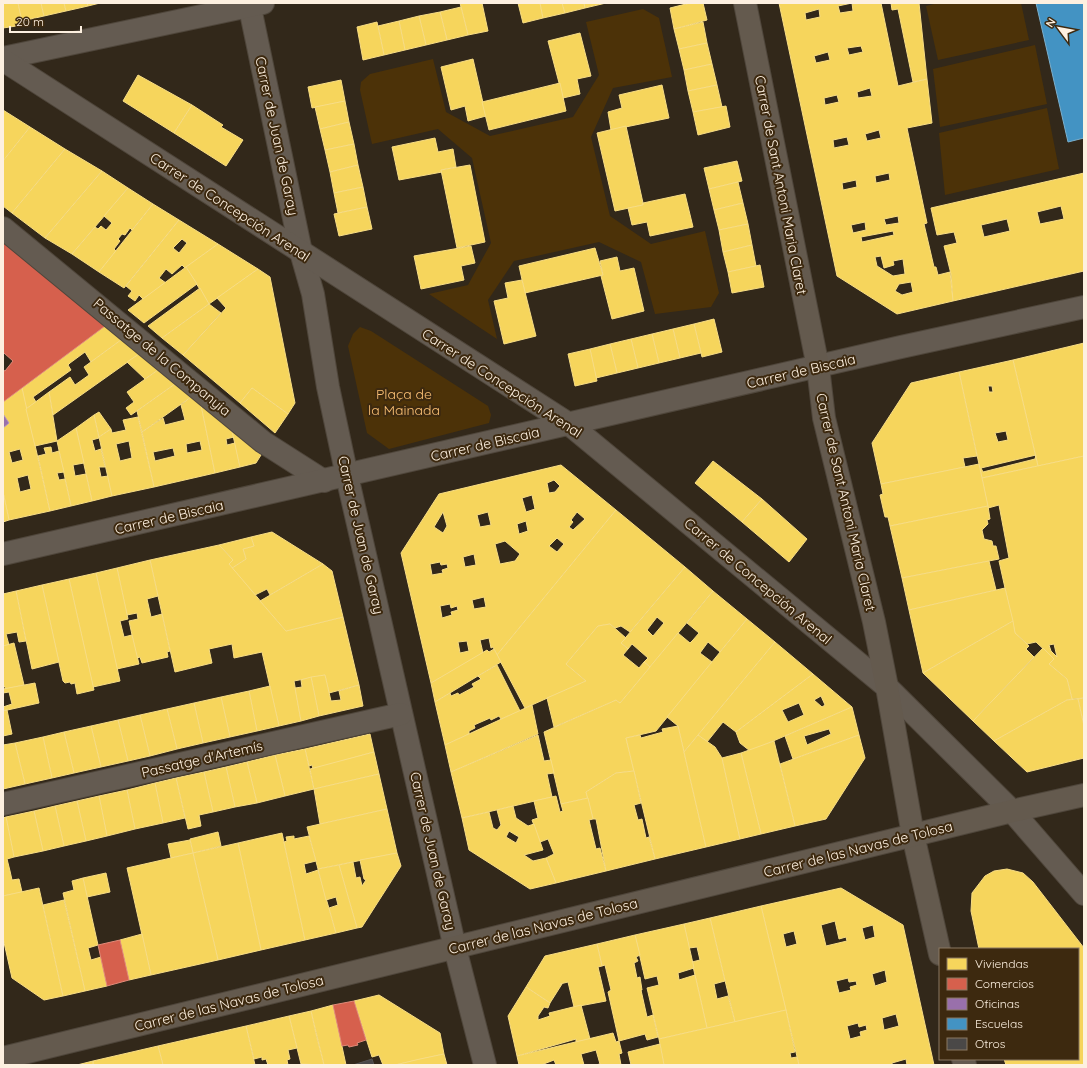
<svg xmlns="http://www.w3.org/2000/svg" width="1087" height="1068" font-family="Quicksand,sans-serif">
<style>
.green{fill:#4c3208}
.homes{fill:#f6d55c;stroke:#f8dd84;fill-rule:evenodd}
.shops{fill:#d6604d;stroke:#e28b79}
.offices{fill:#9970ab;stroke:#b796bb}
.schools{fill:#4393c3;stroke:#7bafcc}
.building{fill:#4a4847;stroke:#565453}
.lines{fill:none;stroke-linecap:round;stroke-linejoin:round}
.street-casing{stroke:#4f463b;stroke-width:24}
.secondary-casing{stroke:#4f463b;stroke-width:24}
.street{stroke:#645b51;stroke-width:22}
.secondary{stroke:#645a4e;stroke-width:22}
.labels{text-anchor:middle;stroke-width:4;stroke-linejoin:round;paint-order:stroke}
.street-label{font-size:14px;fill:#fdf0e0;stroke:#3d290f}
.park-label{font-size:14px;fill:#fbc075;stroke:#3d290f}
</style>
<rect width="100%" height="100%" fill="#32281a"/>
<g class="green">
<polygon points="938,3 1021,3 1029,40 938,60 926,6"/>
<polygon points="643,9 659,18 672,77 613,88 591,137 610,216 651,244 705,231 719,293 711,307 655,314 641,262 599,242 514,261 488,300 497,339 429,294 468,285 491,243 472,158 438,129 372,144 360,90 361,82 370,74 433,59 446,112 490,136 573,117 599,75 586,22"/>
<polygon points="1035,45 1047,104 940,127 933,69"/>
<polygon points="1047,108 1059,169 945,195 939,133"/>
<polygon points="360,327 371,331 488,406 491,415 489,423 389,449 367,433 348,346 353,334"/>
</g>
<g class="homes">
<polygon points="3,3 18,3 23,25 3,28"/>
<polygon points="18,3 41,3 44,16 22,21"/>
<polygon points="41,3 64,3 66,11 44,16"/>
<polygon points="64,3 87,3 88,6 66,11"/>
<polygon points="87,3 100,3 88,6"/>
<polygon points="460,3 482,3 488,31 468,35"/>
<polygon points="518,3 540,3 543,18 523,23"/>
<polygon points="540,3 562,3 565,13 543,18"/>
<polygon points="562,3 584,3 585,8 565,13"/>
<polygon points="584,3 606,3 585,8"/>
<polygon points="690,3 703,3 707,20 674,29 670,8"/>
<path d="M779,3h102l17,83 29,-7 5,44 -25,5 20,95 -3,1 10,43h2l2,8 12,-3 3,29 -56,13 -60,-38zM852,3l1,8 -13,2 -2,-7zM819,9l1,8 -14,3 -1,-7zM861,46l2,6 -14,3 -2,-7zM828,52l2,8 -14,3 -2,-7zM870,88l2,8 -14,2 -1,-6zM837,95l2,7 -14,3 -1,-7zM879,130l2,8 -14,3 -2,-7zM847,137l2,8 -15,3 -1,-8zM889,173l1,7 -14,3 -1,-7zM856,180l1,7 -14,3 -1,-7zM898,216l1,7 -13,2 -2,-6zM865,222l1,8 -13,3 -2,-8zM893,231l1,4 -32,7 -1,-5zM881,256l3,12 10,-3 -1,-4 10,-2 2,15 -12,2 -16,-10 -2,-9zM911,282l2,10 -11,3 -7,-4 4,-7z"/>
<polygon points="891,3 919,3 927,79 913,82 898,9 892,10"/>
<polygon points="461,7 468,35 447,40 440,12"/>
<polygon points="440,12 447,40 426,45 419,16"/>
<polygon points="419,16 426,45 405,50 399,21"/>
<polygon points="399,21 405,50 384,55 378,26"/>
<polygon points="377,22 384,55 363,60 357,27"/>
<polygon points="703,22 707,43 679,49 674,29"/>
<polygon points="580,33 591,76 577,79 580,94 563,98 548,41"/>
<polygon points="707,43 712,64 684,70 679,49"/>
<polygon points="473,59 486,116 468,121 465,106 451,110 441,67"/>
<polygon points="712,64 717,85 688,91 684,70"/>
<polygon points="138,75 192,105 174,133 123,101"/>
<polygon points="341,80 345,101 312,108 308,87"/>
<polygon points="560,83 566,111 489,130 482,102"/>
<polygon points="662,85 669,118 611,130 608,112 622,108 619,95"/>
<polygon points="717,85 722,107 693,112 688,91"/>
<polygon points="345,101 349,122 320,129 315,107"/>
<polygon points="192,105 223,125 221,127 243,140 226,166 174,133"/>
<polygon points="726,106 730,127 698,135 693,112"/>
<polygon points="3,110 30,127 3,161"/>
<polygon points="349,122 354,144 325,150 320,129"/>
<polygon points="626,126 643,203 643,205 615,211 597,133"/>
<polygon points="30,127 65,149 12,213 3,206 3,161"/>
<polygon points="435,138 438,152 453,149 456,167 441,170 442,172 399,180 392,147"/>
<polygon points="354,144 358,165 330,172 325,150"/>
<polygon points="65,149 102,171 45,238 12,213"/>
<polygon points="737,161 742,181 709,189 704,168"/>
<polygon points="358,165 363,187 334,193 330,172"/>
<polygon points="470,165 485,242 457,248 441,170"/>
<polygon points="102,171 128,188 72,254 45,238"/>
<path d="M1084,173v98l-131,30 -2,-27 -7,-28 13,-3 -3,-11 -17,3 -6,-27zM1061,206l3,13 -24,5 -3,-12zM1007,219l3,12 -26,6 -3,-12z"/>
<polygon points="738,182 743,203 714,210 709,189"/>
<polygon points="363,187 367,207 338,213 334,193"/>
<polygon points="128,188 153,204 132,230 130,228 125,235 122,234 118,239 120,241 114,249 116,251 99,272 72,254 95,227 98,229 101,226 106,230 112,223 104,216"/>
<polygon points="685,194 693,227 650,236 647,222 632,225 628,208 643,205 643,203"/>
<polygon points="743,203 748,224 719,230 714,210"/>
<polygon points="153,204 179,220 124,288 99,272"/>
<polygon points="367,207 372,229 339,236 334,214"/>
<path d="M179,220l39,24 -33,24 -3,-3 -10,9 -6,-5 -7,9 7,5 -23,16 -4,-4 -4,6 -7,-5 4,-5 -6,-5zM182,239l5,4 -8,10 -6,-5z"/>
<polygon points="748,224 752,245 723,252 719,230"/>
<polygon points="218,244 258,269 209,304 186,267"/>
<polygon points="752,245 756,266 728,272 723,252"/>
<polygon points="471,246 475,263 461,266 464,280 421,289 414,256"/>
<polygon points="595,248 603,275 525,293 519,266"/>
<polygon points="617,257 620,271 634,268 644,311 612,319 601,276 603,275 600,261"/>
<polygon points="760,265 764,287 732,293 728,272"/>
<polygon points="186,267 197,284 144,323 128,310"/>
<polygon points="258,269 270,277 295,403 288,414 252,388 240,403 183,355 226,308 217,298"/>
<polygon points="522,280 536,336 504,344 494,301 508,298 505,283"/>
<polygon points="200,288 209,304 162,338 148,326"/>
<polygon points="209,304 221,313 183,355 162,338"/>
<polygon points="714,319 722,352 702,357 694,324"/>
<polygon points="694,324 701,353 680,358 673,329"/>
<polygon points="105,326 121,340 91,362 85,352 70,363 68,365 71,370 33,397 36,402 26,409 22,388"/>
<polygon points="673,329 680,358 659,363 652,334"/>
<polygon points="652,334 659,363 638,368 631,339"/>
<polygon points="631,339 638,368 617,373 610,344"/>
<polygon points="121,340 139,354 53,415 49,392 70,377 75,385 89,375 84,367"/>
<polygon points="1084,343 1084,456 1038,466 1013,360"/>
<polygon points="610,344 617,373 596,378 590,349"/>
<polygon points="590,349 597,381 575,386 568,354"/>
<polygon points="139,354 158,370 145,379 127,362"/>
<path d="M1013,360l25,106 -56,12 -23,-106zM988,386h4l1,6h-4zM1006,431l2,9 -10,2 -3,-9zM1036,455l-1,4 -52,13 -2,-4z"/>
<polygon points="158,370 175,384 131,415 126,408 134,402 127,392"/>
<polygon points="959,372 977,456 963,458 965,467 881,484 872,443 911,383"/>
<polygon points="175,384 191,397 142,432 137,411"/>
<path d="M22,388l28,123 -41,9 -6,-28v-64l6,-5 -6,-9v-12zM20,449l3,11 -11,3 -3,-11zM28,475l3,14 -11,3 -3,-14z"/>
<polygon points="252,388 288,414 275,433 240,403"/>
<polygon points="49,392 57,441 35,446 26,409"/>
<path d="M191,397l10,8 14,68 -61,14 -12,-55 21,-14 2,7 20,-5 -4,-15zM200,441l2,9 -15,3 -1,-9zM173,448l2,8 -20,5 -2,-9z"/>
<polygon points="201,405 232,431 234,437 226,439 227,445 235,443 240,467 215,473"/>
<polygon points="99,412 111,429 99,437 94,415"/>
<polygon points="94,415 99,438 92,440 95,451 101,449 105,467 99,467 101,477 108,476 112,496 92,501 76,428"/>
<path d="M138,417l16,70 -42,9 -13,-59 12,-8 1,4 14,-3 -3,-10zM129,441l3,17 -12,3 -4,-17z"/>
<polygon points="76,428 84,463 73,465 75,476 86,474 92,501 71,506 57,441"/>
<polygon points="232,431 261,455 256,463 240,467"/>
<polygon points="51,447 52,453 59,451 64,472 57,473 59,480 65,479 71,506 50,511 38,456 46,454 44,448"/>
<path d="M1084,456v242l-12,1 -5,-20 -18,-15 5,-5 -18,-17 -9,2 -12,-11 -16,-72 10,-3 -10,-53 -11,3 -6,-30zM1054,644l3,13 -6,-6 -2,-6z"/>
<polygon points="713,461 762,499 742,522 695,483"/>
<polygon points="979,464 988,506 890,526 888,517 885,517 880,495 883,494 881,484"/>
<path d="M561,465l55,45 -119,145 -4,-8 -2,1 -2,-10 -9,2 3,13 -52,30 -30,-130 38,-59zM554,480l6,6 -5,6 -6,1 -2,-10zM532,495l3,14 -9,3 -4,-14zM443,512l4,14 -4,7 -9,-6zM488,512l3,13 -11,2 -3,-12zM577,512l8,7 -12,11 -4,-3 4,-5 -2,-2zM526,521l2,10 -9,3 -2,-10zM557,538l7,6 -7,8 -8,-6zM505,541l15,13 -5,7 -15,3 -5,-20zM474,554l2,11 -11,2 -2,-10zM440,562l1,3 6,-1 1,4 -6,2 1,3 -11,2 -2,-11zM484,597l2,10 -12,2 -2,-9zM450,604l1,4 6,-2 1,4 -7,2 1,3 -10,3 -2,-12zM467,641l2,10 -9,2 -2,-11z"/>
<polygon points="3,492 9,520 3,522"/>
<polygon points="762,499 807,539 789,562 742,522"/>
<polygon points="988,506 990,519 987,520 988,524 982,530 984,539 992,541 993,546 996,546 999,559 902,578 890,526"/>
<polygon points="616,510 685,567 630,632 621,626 615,628 610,624 598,626 566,664 586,681 525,708 497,655"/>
<polygon points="272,532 323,564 270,595 267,589 255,595 232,568 246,559 243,549 254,546 251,537"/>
<polygon points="251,537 254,546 243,549 246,559 232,568 229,564 233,560 219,545"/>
<polygon points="219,545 233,560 229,564 286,631 343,617 359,685 329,693 325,675 294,681 301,721 279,726 262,652 234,658 232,644 209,649 212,663 175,672 150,560"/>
<polygon points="150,560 158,596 147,599 151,617 162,614 170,651 167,652 168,657 142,663 140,657 137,658 129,621 138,619 137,613 127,615 117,568"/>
<polygon points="989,561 996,590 909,610 902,578"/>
<polygon points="323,564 332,571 343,617 286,631 260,601"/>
<path d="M685,567l28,24 -63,76 -6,-5 4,-4 -16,-14 -4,5 -7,-6zM657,617l7,6 -11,13 -6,-6z"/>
<polygon points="117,568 128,619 120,621 124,637 132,635 139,664 117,669 96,573"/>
<polygon points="96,573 120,681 93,687 69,579"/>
<polygon points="69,579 94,690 77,694 75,683 71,684 70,682 65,683 63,681 42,585"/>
<polygon points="42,585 59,662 32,669 16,591"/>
<polygon points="1005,588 1013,621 923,673 909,610"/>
<polygon points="16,591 26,641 19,642 17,632 6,634 9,645 3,646 3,594"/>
<polygon points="713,591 747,619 720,652 708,642 700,653 712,662 656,731 626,738 634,771 616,773 586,792 588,798 561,804 544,732 616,700 620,703 678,633 690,643 693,640 699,633 687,623"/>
<polygon points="747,619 775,642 684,752 678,726 667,717"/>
<polygon points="1013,621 1015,633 1029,646 1026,649 1034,657 973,721 923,673"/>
<polygon points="610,624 626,638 621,643 628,649 623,655 639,668 644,662 650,667 620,703 616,700 554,727 547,698 586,681 566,664 598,626"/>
<polygon points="775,642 813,674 736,732 723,722 707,742 698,735"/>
<polygon points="14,643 24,685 6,689 3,684 3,646"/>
<polygon points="1043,648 1054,659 1049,664 1067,679 1072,699 1067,700 994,741 973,721"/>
<polygon points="494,649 501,662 435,702 431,683 487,650 489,652"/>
<polygon points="497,665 520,711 501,719 499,716 491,720 490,718 474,725 475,728 469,731 469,734 445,745 435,702 450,693 451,696 458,693 459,695 474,687 472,684 481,679 478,676"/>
<path d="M813,674l39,33 -102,44 -10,-8 -4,-11zM821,696l4,9 -3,2 -8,-7zM799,703l5,12 -16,7 -6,-12z"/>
<polygon points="325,675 331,701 341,700 339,691 359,685 363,706 319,716 311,677"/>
<polygon points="311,677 319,716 301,721 295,688 302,687 301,680"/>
<polygon points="35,683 39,703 3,711 3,707 12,704 9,692 3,693 3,689"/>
<polygon points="270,686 279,726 257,731 249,691"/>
<polygon points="249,691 257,731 230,737 221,697"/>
<polygon points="221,697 230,737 203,743 194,703"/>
<polygon points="1084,698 1084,726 1078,699"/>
<polygon points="1078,699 1084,726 1084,758 1027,772 994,741 1067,700"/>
<polygon points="194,703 203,743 177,749 167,709"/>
<polygon points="532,705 538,734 451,772 445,745"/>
<path d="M852,707l7,28 -66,24 -8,-23zM829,729l2,5 -24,11 -3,-9z"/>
<polygon points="167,709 177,749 150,756 140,715"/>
<polygon points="7,710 12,734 3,736 3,711"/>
<polygon points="140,715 150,756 128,761 118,720"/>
<polygon points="118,720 128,761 101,767 91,726"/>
<polygon points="91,726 101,767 74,773 64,732"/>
<polygon points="678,726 706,847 655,859 626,738 640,735 641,738 663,732 662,729"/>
<polygon points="64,732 74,773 52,778 43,737"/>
<polygon points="370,734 374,752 313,769 312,765 309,766 305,749"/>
<polygon points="538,735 544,761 551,760 554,773 547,774 552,797 462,818 451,772"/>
<polygon points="698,735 715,747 722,758 740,839 706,847 684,752"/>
<polygon points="859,735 865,758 826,819 795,826 780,764"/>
<polygon points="43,737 52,778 25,784 15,743"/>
<polygon points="774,741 795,826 761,834 741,753"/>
<polygon points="15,743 25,784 3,789 3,745"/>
<polygon points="305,749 314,789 285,796 275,755"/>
<polygon points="374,752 379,774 314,789 310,769"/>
<polygon points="741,753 761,834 740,839 722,758"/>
<polygon points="275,755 285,796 257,803 247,762"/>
<polygon points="247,762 257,803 235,807 226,767"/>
<polygon points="226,767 235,807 213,812 204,772"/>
<polygon points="634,771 641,803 634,805 638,820 642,819 646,838 649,837 655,859 606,871 596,819 593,819 586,792 616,773"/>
<polygon points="204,772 213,812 199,815 201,826 188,829 176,778"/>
<polygon points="379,774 387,809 320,824 314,789"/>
<polygon points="176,778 185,818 163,823 155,783"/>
<polygon points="155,783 163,823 135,829 127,790"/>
<polygon points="127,790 135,829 107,836 99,796"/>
<polygon points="99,796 107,836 86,841 77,801"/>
<polygon points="556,796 560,812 563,811 561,804 588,798 593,819 589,820 596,849 600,848 606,871 556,883 546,858 554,854 548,839 540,842 532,820 538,818 534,801"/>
<polygon points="77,801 86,841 64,846 55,806"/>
<polygon points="55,806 64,846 43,851 34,811"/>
<path d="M513,806l3,12 12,8 6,-2 9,26 -19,5 9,6 13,-3 10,25 -26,6 -61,-39 -7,-32 27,-6 4,16 4,2 4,-5 -4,-15zM509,831l10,6 -3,6 -10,-6z"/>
<polygon points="387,809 397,853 318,869 307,827"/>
<polygon points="34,811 43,851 14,857 6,817"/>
<polygon points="6,817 14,857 7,859 10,871 12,880 19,879 22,892 3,896 3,818"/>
<polygon points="218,832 221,846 193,853 190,839"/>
<polygon points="282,833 305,940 261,950 238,843"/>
<polygon points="294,836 294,839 309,836 316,861 304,864 306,874 318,870 336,933 305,940 284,842 287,841 286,837"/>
<polygon points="190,840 193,853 171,858 168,844"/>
<polygon points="238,843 261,950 218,960 193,853"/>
<polygon points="193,853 218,960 151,975 127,868"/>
<polygon points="397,853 401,866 362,927 357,928 339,865 353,862 356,878 360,877 362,886 366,880 364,879 360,860"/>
<polygon points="339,865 357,928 336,933 329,908 338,905 336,897 326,900 318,869"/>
<polygon points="1007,869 1023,873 1033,882 1084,948 1084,1065 1006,1065 1004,1059 1078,1059 1078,949 979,949 971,911 972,893 985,876 994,871"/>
<polygon points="106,873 110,892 87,897 83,878"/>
<polygon points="83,878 98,945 88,948 91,960 101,957 107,986 85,991 63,893 74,890 72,881"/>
<polygon points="39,888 63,996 44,1000 12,978 3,938 3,896"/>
<path d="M841,888l62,37 31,140h-27l-1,-6 -14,4v2h-93l-38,-159zM835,921l4,18 7,-2 1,4 -21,5 -5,-21zM873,925l2,12 -10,3 -3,-12zM794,931l3,13 -11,3 -3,-13zM885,970l2,12 -12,4 -3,-12zM848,978l1,4 7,-1 1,4 -7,2 1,3 -12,3 -3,-12zM896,1014l3,12 -15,4 -2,-12zM858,1023l1,4 7,-2 1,5 -7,2 1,4 -11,3 -3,-13z"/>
<polygon points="64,900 85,991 63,996 43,905"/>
<polygon points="761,906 786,1010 735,1022 710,918"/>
<polygon points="710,918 725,981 714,984 717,999 728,996 735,1022 707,1028 692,962 700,960 697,947 689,948 684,924"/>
<polygon points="684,924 694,968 678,973 679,980 695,975 707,1028 659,1039 647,988 659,985 657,976 645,979 635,935"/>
<polygon points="142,934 151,975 129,980 120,940"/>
<polygon points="635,935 640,955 636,957 638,961 634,963 637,978 640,977 642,990 641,990 647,1017 653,1015 658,1037 647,1040 645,1034 619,1041 608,992 611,990 605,965 602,966 597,944"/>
<polygon points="597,944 602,966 598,967 606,1001 574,1007 568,982 560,984 562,984 550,1003 526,987 545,956"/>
<polygon points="526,987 550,1003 548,1008 544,1007 538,1016 538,1020 550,1016 549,1013 581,1005 590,1039 576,1042 576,1039 517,1056 508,1016"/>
<polygon points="379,995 440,1033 444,1054 395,1065 383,1065 379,1055 372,1057 354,1001"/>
<polygon points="333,1005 338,1028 346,1065 324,1065 311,1011"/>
<polygon points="786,1010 795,1052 790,1053 791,1058 797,1057 799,1065 664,1065 659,1039"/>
<polygon points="311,1011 317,1038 324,1065 301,1064 289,1016"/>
<polygon points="289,1016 297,1048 288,1050 290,1059 287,1060 288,1065 268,1065 266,1059 262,1060 262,1057 254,1059 246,1026"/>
<polygon points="246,1026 255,1065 163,1065 158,1046"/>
<polygon points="613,1033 616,1042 619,1041 622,1053 619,1054 621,1065 595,1065 600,1064 596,1050 581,1054 584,1065 556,1065 554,1060 541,1065 519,1065 517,1056"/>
<polygon points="660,1044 664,1065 631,1065 628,1052"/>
<polygon points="158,1046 163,1065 93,1065 93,1061"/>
<polygon points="444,1054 447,1065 395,1065 420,1059"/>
<polygon points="93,1061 93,1065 77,1065"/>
</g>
<g class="shops">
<polygon points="3,242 105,326 3,402 3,370 5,371 13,361 4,353 3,355"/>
<polygon points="120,940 129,980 107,986 98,945"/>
<polygon points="354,1001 366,1040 357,1043 358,1045 349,1047 348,1045 342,1046 333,1005"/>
</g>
<polygon class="offices" points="3,414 9,423 3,428"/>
<polygon class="schools" points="1036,3 1084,3 1084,138 1068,142"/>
<polygon class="building" points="372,1059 374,1065 353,1065"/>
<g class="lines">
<g class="street-casing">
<g id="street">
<polyline points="249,3 301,252 313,294 328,387 347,476 455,948 485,1065"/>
<polyline points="3,58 263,3"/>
<polyline points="3,60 569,424 887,687 1012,811 1084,894"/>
<polyline points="3,228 263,442 324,481"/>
<polyline points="3,554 901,347 1084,307"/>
<polyline points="3,804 401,714"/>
</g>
</g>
<g class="secondary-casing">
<g id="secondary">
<polyline points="745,3 818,367 824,418 874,622 887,687 913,835 940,954"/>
<polyline points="3,1058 1012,811 1084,795"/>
<polyline points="963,1059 965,1065"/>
</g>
</g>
<use href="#street" class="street"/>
<use href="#secondary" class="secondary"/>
</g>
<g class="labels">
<g class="street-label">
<text transform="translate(277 136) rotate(78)" y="5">Carrer de Juan de Garay</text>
<text transform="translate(781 185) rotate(79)" y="5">Carrer de Sant Antoni Maria Claret</text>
<text transform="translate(230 207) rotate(33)" y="5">Carrer de Concepción Arenal</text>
<text transform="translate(162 357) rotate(40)" y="5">Passatge de la Companyia</text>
<text transform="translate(801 371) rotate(-13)" y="5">Carrer de Biscaia</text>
<text transform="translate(502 383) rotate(33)" y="5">Carrer de Concepción Arenal</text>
<text transform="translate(485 444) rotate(-13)" y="5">Carrer de Biscaia</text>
<text transform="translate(846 502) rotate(77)" y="5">Carrer de Sant Antoni Maria Claret</text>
<text transform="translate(169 517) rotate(-13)" y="5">Carrer de Biscaia</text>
<text transform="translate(361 535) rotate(77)" y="5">Carrer de Juan de Garay</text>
<text transform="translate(758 581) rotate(40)" y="5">Carrer de Concepción Arenal</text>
<text transform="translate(202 759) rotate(-13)" y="5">Passatge d'Artemís</text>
<text transform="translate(858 849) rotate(-14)" y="5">Carrer de las Navas de Tolosa</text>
<text transform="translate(433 851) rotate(77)" y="5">Carrer de Juan de Garay</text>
<text transform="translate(543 926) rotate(-14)" y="5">Carrer de las Navas de Tolosa</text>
<text transform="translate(229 1003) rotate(-14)" y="5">Carrer de las Navas de Tolosa</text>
</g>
<g class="park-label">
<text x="404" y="399">Plaça de<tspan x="404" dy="16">la Mainada</tspan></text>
</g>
</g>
<rect width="1087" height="1068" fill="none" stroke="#fdf0e0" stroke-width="8"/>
<rect x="939" y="948" width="140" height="112" fill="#3d290f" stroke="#8a7963"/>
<rect x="947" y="958" width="20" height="12" fill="#f6d55c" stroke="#8a7963"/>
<text x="975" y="968" font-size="12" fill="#fdf0e0">Viviendas</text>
<rect x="947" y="978" width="20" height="12" fill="#d6604d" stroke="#8a7963"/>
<text x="975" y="988" font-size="12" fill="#fdf0e0">Comercios</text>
<rect x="947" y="998" width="20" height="12" fill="#9970ab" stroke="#8a7963"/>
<text x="975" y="1008" font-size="12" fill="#fdf0e0">Oficinas</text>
<rect x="947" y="1018" width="20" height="12" fill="#4393c3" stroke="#8a7963"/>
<text x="975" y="1028" font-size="12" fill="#fdf0e0">Escuelas</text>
<rect x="947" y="1038" width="20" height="12" fill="#4a4847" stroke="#8a7963"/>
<text x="975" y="1048" font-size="12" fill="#fdf0e0">Otros</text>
<g transform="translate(1059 28) rotate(302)" stroke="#3d290f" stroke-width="3" paint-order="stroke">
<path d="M0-3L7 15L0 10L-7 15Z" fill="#fdf0e0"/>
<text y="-6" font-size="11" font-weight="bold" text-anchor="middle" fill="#fdf0e0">N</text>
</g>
<path d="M10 26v6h71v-6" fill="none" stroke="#fdf0e0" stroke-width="2"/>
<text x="16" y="26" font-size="12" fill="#fdf0e0" stroke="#3d290f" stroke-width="3" paint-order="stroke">20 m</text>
</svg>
